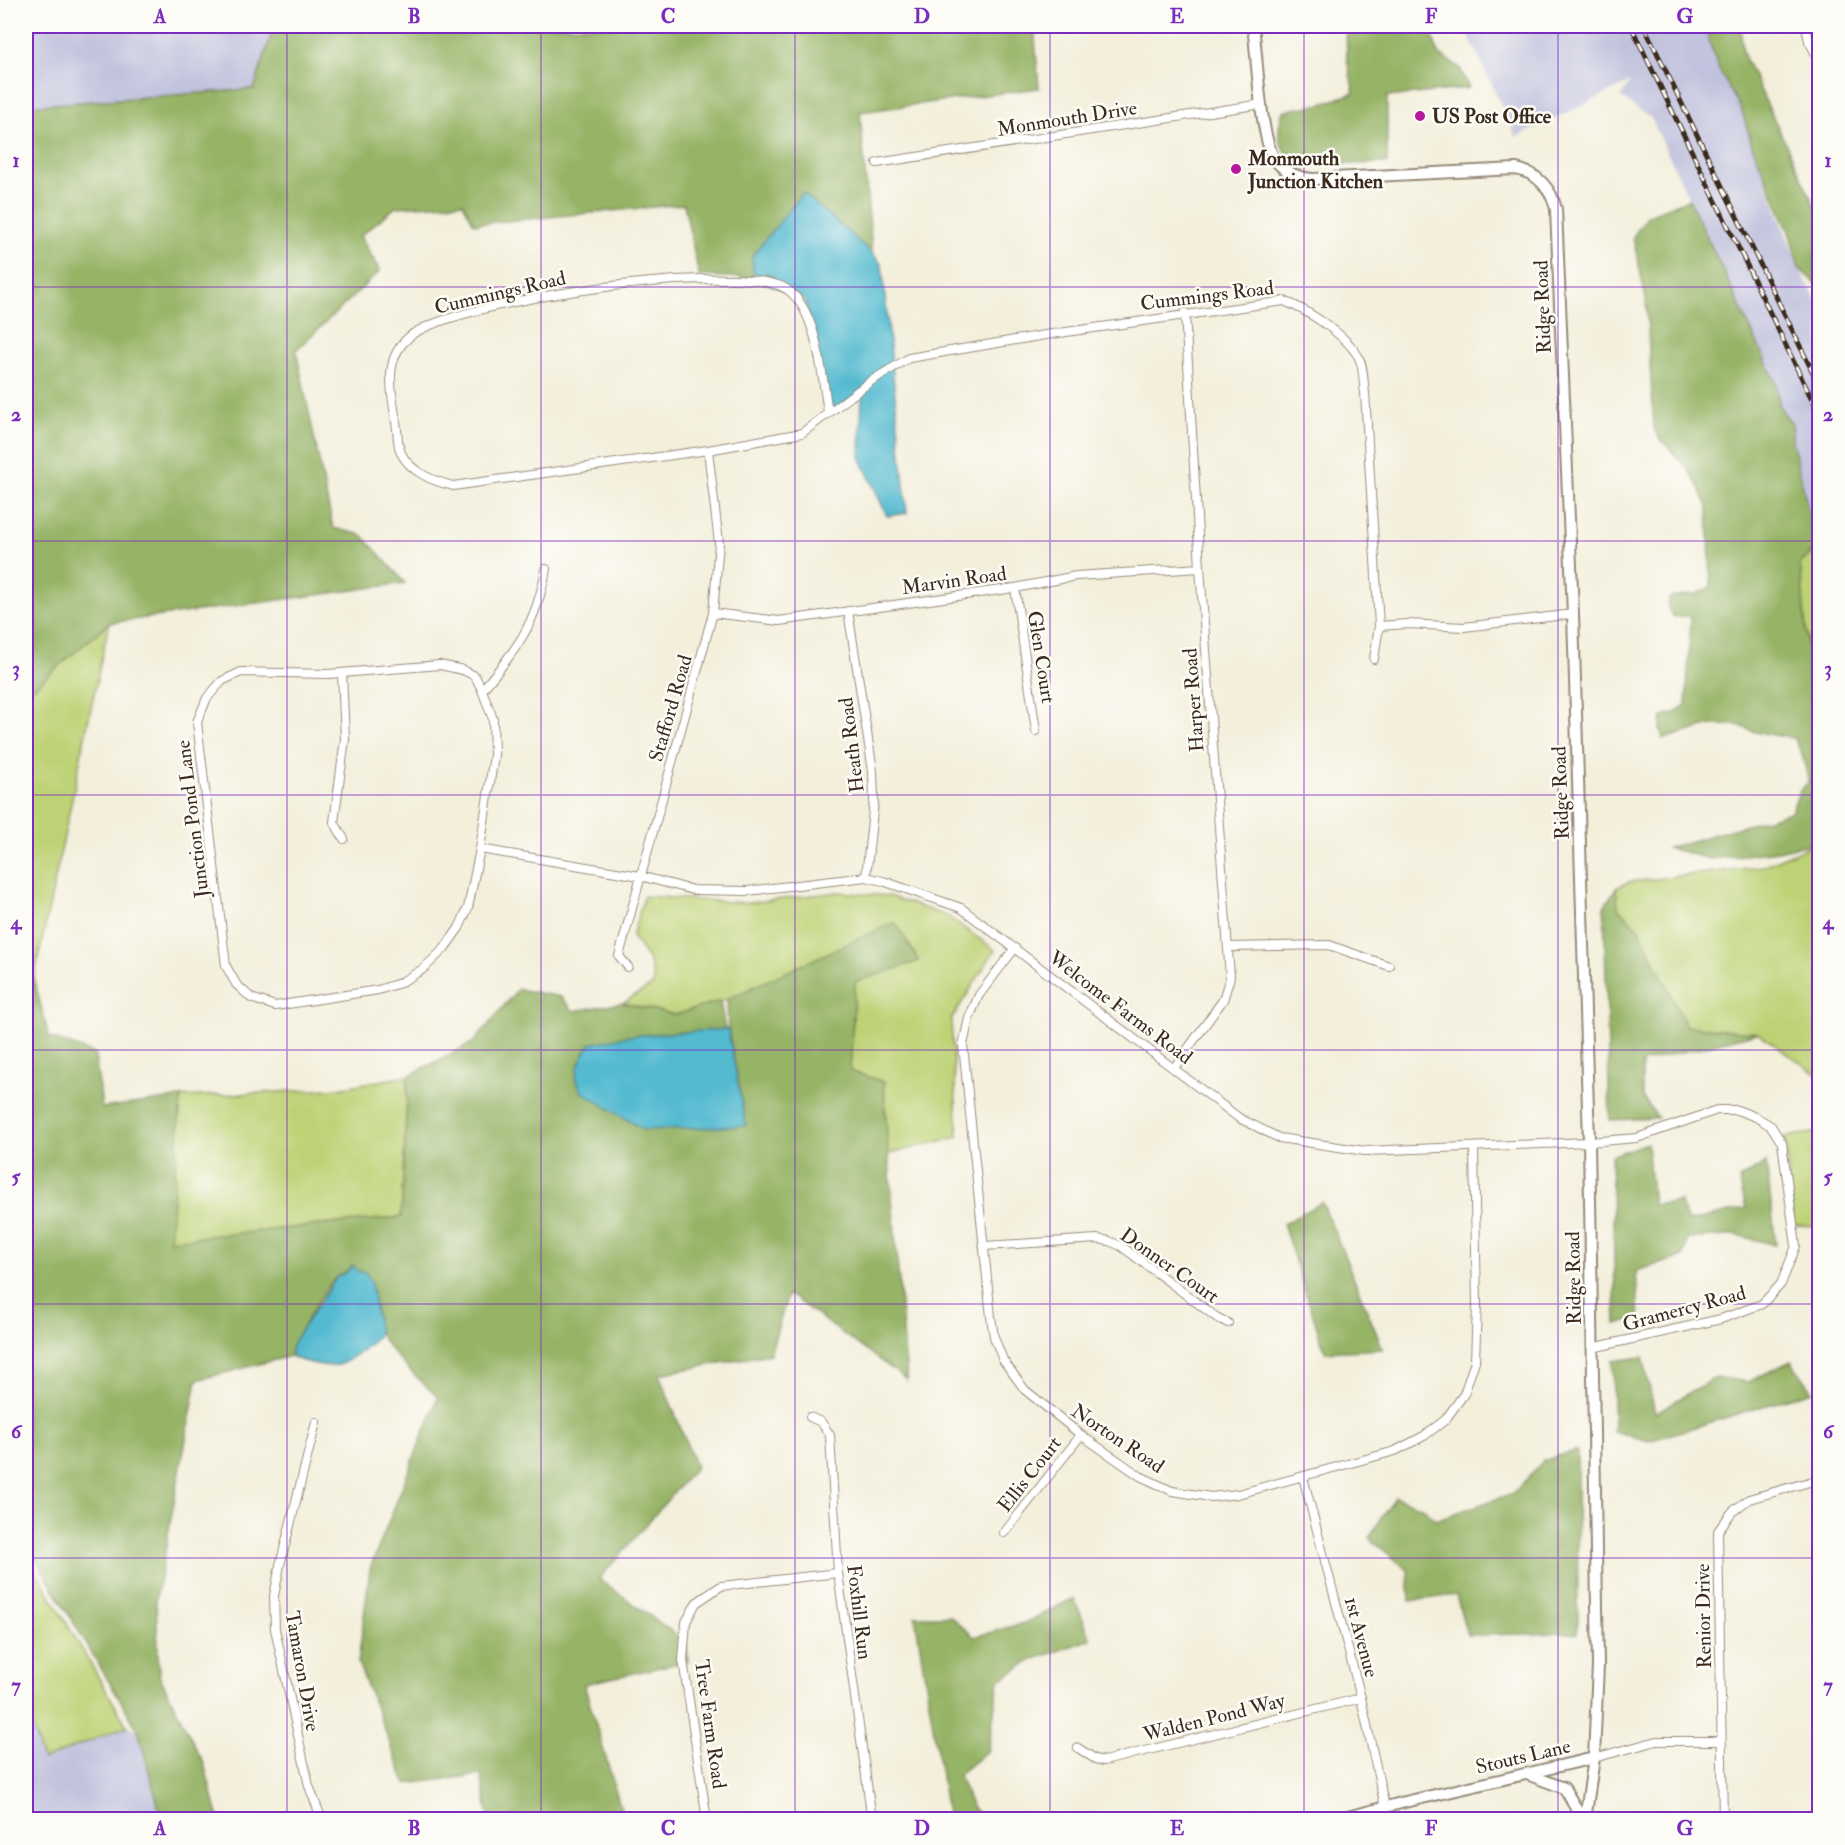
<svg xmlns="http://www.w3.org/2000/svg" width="1845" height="1845" font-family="'IM FELL Double Pica',serif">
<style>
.industrial{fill:#c1c2dd}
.green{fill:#bdd275;stroke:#7c7e4a;stroke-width:1.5}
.forest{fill:#96b466;stroke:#686f42;stroke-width:1.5}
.water{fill:#52bad0;stroke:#467277;stroke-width:1.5}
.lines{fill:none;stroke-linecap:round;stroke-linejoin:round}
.street-casing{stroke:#978c7c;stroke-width:10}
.secondary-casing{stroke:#978c7c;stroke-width:14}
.street{stroke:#fff;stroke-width:8}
.secondary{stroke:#fff;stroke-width:10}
.rail-casing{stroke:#3b2a1e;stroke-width:5}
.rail{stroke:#fdfcf7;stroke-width:3;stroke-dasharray:9;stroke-linecap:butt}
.grid{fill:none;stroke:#7b2cbf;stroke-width:1.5;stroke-opacity:0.55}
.poi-dot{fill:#b5179e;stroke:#fdfcf7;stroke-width:2}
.labels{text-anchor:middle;stroke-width:5;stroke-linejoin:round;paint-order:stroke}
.poi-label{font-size:20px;font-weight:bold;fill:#3b2a1e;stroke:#fdfcf7;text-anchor:start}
.street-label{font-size:20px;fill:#3b2a1e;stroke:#fdfcf7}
.neatline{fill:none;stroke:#7b2cbf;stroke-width:2}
.grid-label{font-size:20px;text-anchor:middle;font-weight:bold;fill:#7b2cbf}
</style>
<rect width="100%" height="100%" fill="#fdfcf7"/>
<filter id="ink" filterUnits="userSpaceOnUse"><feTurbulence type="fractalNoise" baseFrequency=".0167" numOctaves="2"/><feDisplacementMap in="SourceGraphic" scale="12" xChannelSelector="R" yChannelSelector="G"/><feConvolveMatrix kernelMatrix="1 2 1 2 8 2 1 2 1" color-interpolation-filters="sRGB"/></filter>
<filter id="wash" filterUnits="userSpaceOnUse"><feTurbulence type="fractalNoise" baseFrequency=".008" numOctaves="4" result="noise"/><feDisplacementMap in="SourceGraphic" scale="24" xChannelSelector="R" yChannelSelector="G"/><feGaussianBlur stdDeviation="1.35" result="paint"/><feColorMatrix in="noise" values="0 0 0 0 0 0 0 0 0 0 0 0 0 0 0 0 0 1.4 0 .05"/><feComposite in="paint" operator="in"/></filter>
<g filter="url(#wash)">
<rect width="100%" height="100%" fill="#f3efdb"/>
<g class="industrial">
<polygon points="26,26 274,26 254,89 26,106"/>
<polygon points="1464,26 1704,26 1719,70 1742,111 1752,145 1799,268 1819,305 1819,548 1817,548 1792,441 1792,424 1780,408 1775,381 1651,118 1620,97 1631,82 1516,137"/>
<polygon points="127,1726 138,1730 162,1819 26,1819 26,1731 33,1729 43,1760"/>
</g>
<g class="green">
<polygon points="1817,548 1819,548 1819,771 1800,564"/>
<polygon points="109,623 34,979 26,981 26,694"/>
<polygon points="1819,842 1819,1076 1758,1033 1686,1026 1638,928 1618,908 1616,888 1629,882 1763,866"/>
<path d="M838,892l51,4 58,20 48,34 -44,70 7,117 -70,17 -4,-72 -34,-11 5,-89 -128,17 -52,16 -52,-12 30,-18c0,-23 -7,-31 -21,-48l12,-41 104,7z"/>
<polygon points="408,1076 401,1217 169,1240 181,1097 332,1089"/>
<polygon points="1819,1132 1819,1226 1793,1225 1785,1137"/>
<polygon points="26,1554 127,1726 43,1760 33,1729 26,1698"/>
</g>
<g class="forest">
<polygon points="274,26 1034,26 1039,88 860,112 872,253 803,193 754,278 699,276 684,204 474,224 463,203 396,207 360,236 380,271 296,350 333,528 362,535 405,583 109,623 26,694 26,106 254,89"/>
<path d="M1346,26h82l11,28 21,14 9,20 -82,9v66l-74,2c-17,-2 -32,-11 -34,-30 -1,-7 2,-17 4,-24l39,-7 32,-11 -7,-34z"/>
<polygon points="1704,26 1740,26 1743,53 1819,215 1819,287 1799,268 1790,234 1752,145 1742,111 1719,70"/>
<path d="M1689,199l86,182 5,27 12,16v17l25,107 -17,16 19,207v71l-41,9 -68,8 -42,-11 123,-36 9,-22 8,-7v-5l-7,-27 -7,-13 -39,-6 -17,-7h-26l-49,14 -3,-10 2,-12 13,-4 11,-8 5,-89 -17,1c-7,-7 -7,-11 -4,-20l26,-3 15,-7 -3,-80 -10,-22 -11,-17 -28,-31 -5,-8 -8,-130 -13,-62 15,-22z"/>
<polygon points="1616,888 1618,908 1638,928 1686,1026 1758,1033 1642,1062 1642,1097 1658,1118 1610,1120 1604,907"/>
<path d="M895,922l24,39 -64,21 -5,89 34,11 1,30 22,268 -119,-86 -18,60 -111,20 37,93 -97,112 87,63 2,19 -104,23 40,135h-135l-8,-44 -75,9 -48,-121 12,-94 68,-172c-17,-16 -50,-45 -59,-65 -8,-19 -2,-40 -13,-59l-9,-2 -6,-4c-5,6 -10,6 -15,11 -11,10 -45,64 -45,78l-94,24 -41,219 3,76 45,89 15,55h-57l-24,-89 -112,-187v-562l8,-2 15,58 46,17 7,54 79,-11 -11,143 231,-23 7,-141 66,-34 44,-53 43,8 12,14 50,-8 52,12 45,-14 5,28 -97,7 118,90 -18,-97 -1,-30z"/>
<polygon points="1647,1143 1653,1205 1680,1201 1688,1222 1746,1208 1739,1179 1766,1162 1776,1245 1736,1235 1688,1239 1683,1257 1636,1271 1639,1318 1616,1324 1611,1156"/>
<polygon points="1322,1202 1383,1349 1325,1352 1283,1224"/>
<polygon points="1643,1357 1655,1413 1716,1377 1748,1382 1791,1361 1813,1391 1649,1441 1614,1431 1612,1361"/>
<polygon points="1577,1450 1578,1633 1467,1635 1456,1595 1410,1601 1408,1570 1369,1538 1395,1497 1424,1508 1435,1520 1514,1493 1543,1461"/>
<polygon points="1074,1598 1091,1639 1032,1660 999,1680 988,1750 958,1775 972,1807 983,1819 948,1819 915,1616 950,1616 974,1637 1027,1622"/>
</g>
<g class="water">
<polygon points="803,193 872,253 882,265 907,513 887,516 860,457 862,391 828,415 805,300 754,278 752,256"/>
<path d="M728,1029l18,97 -102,4 -62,-38c-12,-19 -2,-31 8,-48l38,-8z"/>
<path d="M353,1265l4,6 9,2 5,9 8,50c-3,10 -31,30 -41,33 -10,3 -39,-4 -47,-9v-7l4,-10 42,-62 10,-5z"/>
</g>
</g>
<g filter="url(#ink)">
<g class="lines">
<g class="street-casing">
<g id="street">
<polyline points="1806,26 1809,41 1820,62"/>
<polyline points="877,163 1262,104"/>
<path d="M828,412c-6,-35 -10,-100 -40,-122 -43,-32 -338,11 -379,47 -27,23 -17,55 -13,85 2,9 1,23 5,31 10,20 33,28 52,33l255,-36 94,-17 69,-52 38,-23 136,-23 239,-34c23,9 61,33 74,55 6,9 5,26 7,37l14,233 -5,33"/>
<polyline points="1015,588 1036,731"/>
<polyline points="848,611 873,771 874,801 866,877"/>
<polyline points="713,613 779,621 1015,588 1076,576 1200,568"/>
<polyline points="1379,626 1408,624 1464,627 1573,614"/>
<polygon points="440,665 463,670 475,676 482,690 493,719 494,755 480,849 468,908 459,928 444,949 423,969 400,983 378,990 275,1006 251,998 236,984 226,966 197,722 207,698 222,681 241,672 328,674"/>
<polyline points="342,673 345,739 334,822 344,839"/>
<path d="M482,690c36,-43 54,-65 64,-121"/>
<polyline points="480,849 640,876 693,890 747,891 866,877 883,881 961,908 1239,1118 1279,1138 1365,1151 1589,1142 1637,1138 1717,1110 1737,1110 1756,1117 1771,1126 1782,1143 1796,1246 1781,1284 1762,1304 1721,1319 1592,1348"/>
<polyline points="1229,947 1329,945 1389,966"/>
<polyline points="1015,948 979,995 969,1018 963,1045 991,1317 994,1337 1003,1360 1025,1390 1081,1435 1140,1476 1172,1491 1211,1497 1238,1494 1395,1451 1424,1436 1445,1420 1464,1394 1475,1361 1477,1305 1474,1148"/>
<polyline points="628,967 619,956 713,613 719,543 708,450"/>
<polyline points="1174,1068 1223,1000 1230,977 1200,568 1185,313"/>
<polyline points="984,1246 1097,1239 1109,1241 1121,1246 1216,1317 1228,1323"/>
<polyline points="810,1417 821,1422 830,1435 838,1573 872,1820"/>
<polyline points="316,1422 280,1565 274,1596 275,1629 309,1786 322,1820"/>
<polyline points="1303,1477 1361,1698 1385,1807"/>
<polyline points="1004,1533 1081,1435"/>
<polyline points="1078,1748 1095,1759 1104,1761 1361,1698"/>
<polyline points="1594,1758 1657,1741 1721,1741"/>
<polyline points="707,1820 683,1660 686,1622 696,1603 721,1586 838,1573"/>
<polyline points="1723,1820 1718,1531 1732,1512 1749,1499 1820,1479"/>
</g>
</g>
<g class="secondary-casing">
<g id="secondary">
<path d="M1253,26c4,28 7,111 21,132 9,13 23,20 39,21l203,-10c21,4 35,19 40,40l17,405 16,528 9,523 -4,93 -9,62"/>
<polyline points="1527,1774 1564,1788 1583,1820"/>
<polyline points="1336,1820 1405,1802 1594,1758"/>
</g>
</g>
<use href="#street" class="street"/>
<use href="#secondary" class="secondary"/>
<g class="rail-casing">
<g id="rail">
<polyline points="1631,26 1820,416"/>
<polyline points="1644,26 1820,387"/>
</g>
</g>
<use href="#rail" class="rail"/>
</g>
</g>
<path class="grid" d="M287,26v1794M541,26v1794M795,26v1794M1050,26v1794M1304,26v1794M1558,26v1794M26,287h1794M26,541h1794M26,795h1794M26,1050h1794M26,1304h1794M26,1558h1794"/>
<g class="poi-dot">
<circle cx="1420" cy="116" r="6"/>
<circle cx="1236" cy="169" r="6"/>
</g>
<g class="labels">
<g class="poi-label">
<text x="1432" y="123">US Post Office</text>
<text x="1248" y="165">Monmouth<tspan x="1248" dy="23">Junction Kitchen</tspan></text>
</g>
<g class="street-label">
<text transform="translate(1067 118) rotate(-9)" y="7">Monmouth Drive</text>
<text transform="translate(500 292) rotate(-13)" y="7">Cummings Road</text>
<text transform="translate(1207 295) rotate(-7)" y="7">Cummings Road</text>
<text transform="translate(1542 307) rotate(-92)" y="7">Ridge Road</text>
<text transform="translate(954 580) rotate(-8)" y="7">Marvin Road</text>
<text transform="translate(1042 657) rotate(81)" y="7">Glen Court</text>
<text transform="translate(1193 700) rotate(-94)" y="7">Harper Road</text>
<text transform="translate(670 708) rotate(-74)" y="7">Stafford Road</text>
<text transform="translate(851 745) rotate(-97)" y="7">Heath Road</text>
<text transform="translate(1560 793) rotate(-92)" y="7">Ridge Road</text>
<text transform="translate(192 819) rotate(-97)" y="7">Junction Pond Lane</text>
<text transform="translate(1121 1007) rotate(37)" y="7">Welcome Farms Road</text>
<text transform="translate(1170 1265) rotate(35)" y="7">Donner Court</text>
<text transform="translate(1573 1278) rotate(-91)" y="7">Ridge Road</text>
<text transform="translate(1684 1308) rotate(-15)" y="7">Gramercy Road</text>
<text transform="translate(1118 1438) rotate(34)" y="7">Norton Road</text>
<text transform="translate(1029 1474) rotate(-52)" y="7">Ellis Court</text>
<text transform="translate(860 1612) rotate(83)" y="7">Foxhill Run</text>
<text transform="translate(1703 1616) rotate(-91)" y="7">Renior Drive</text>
<text transform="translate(1362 1637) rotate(75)" y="7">1st Avenue</text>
<text transform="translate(303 1671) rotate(80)" y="7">Tamaron Drive</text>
<text transform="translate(1214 1717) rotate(-14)" y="7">Walden Pond Way</text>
<text transform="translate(711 1724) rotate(82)" y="7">Tree Farm Road</text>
<text transform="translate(1523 1756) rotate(-13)" y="7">Stouts Lane</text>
</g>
</g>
<rect width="1845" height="1845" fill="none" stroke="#fdfcf7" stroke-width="66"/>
<rect x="33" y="33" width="1779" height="1779" class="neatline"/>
<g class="grid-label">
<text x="160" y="23">A</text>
<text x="414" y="23">B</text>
<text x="668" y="23">C</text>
<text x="922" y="23">D</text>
<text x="1177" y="23">E</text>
<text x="1431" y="23">F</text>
<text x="1685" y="23">G</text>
<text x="16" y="167">1</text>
<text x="1828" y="167">1</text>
<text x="16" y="421">2</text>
<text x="1828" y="421">2</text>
<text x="16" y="675">3</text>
<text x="1828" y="675">3</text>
<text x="16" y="929">4</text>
<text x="1828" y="929">4</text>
<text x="16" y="1183">5</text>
<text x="1828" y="1183">5</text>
<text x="16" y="1438">6</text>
<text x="1828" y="1438">6</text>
<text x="16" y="1692">7</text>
<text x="1828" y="1692">7</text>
<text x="160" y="1835">A</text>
<text x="414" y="1835">B</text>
<text x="668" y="1835">C</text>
<text x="922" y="1835">D</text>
<text x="1177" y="1835">E</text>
<text x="1431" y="1835">F</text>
<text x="1685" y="1835">G</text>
</g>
</svg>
